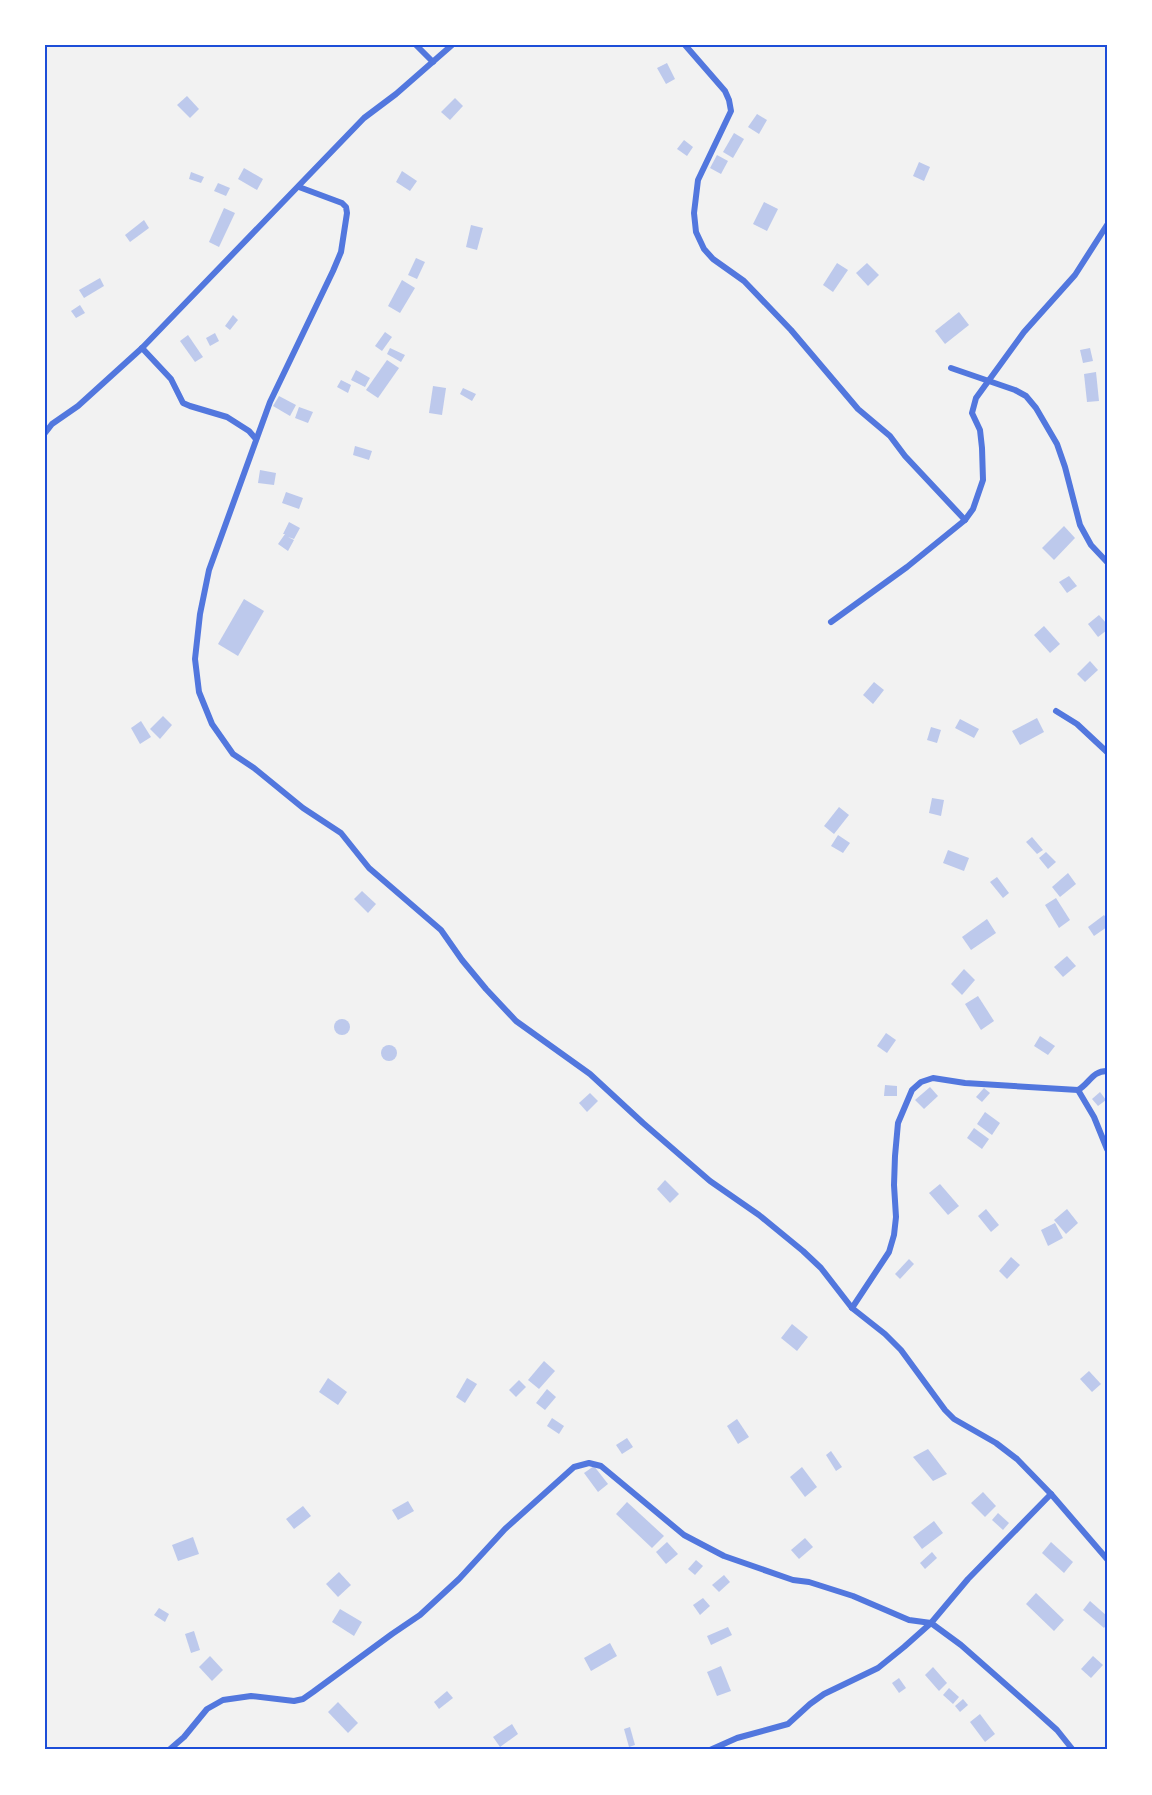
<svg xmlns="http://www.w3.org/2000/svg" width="1152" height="1795" font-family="'Archivo Narrow',sans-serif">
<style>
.building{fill:#bdc9ec}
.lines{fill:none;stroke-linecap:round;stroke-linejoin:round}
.minor{stroke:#5277de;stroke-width:6}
.neatline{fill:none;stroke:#1d4ed8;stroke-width:2}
</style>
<rect width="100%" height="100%" fill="#f2f2f2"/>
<g class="building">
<polygon points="667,63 675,79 666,84 657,68"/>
<polygon points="187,96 199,109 190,118 177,105"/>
<polygon points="455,98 463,106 450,120 441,112"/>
<polygon points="757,114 767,120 759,134 748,127"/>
<polygon points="734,133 744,139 733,158 723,152"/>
<polygon points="684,140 693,147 687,156 677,149"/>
<polygon points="717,155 728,161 721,174 710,168"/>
<polygon points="919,162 930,167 924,181 913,176"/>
<polygon points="244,168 263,179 257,190 238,179"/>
<polygon points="402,171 417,181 410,191 396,182"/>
<polygon points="191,172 204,177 201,183 189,179"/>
<polygon points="218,183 230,188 226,196 214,191"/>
<polygon points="764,202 778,209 767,231 753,224"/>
<polygon points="224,208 235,213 219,247 209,242"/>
<polygon points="144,220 149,228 130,242 125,235"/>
<polygon points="471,225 483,228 477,250 466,247"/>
<polygon points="416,258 425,262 417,279 408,275"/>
<polygon points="837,263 848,270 833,292 823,285"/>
<polygon points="867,263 879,275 868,286 856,273"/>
<polygon points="100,278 104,286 84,298 79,290"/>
<polygon points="402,280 415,288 400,313 388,306"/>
<polygon points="80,305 85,313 76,318 71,311"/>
<polygon points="959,312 969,325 945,344 935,331"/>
<polygon points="233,315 238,320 230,330 225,326"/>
<polygon points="385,332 392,337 382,351 375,346"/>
<polygon points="215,333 219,341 210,346 206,338"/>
<polygon points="188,335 203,357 195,362 180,341"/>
<polygon points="390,348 405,355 401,362 387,354"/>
<polygon points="1090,348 1093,361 1083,363 1080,350"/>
<polygon points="387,360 399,368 378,398 366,390"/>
<polygon points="356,370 370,378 365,387 351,380"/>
<polygon points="1096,372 1099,401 1087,402 1084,374"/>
<polygon points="341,380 351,385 348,393 337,387"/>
<polygon points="433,386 446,388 442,415 429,413"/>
<polygon points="463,388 476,394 472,401 460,394"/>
<polygon points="279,396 296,405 290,416 273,406"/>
<polygon points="299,407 313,412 308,423 295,418"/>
<polygon points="355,446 372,451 369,460 353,455"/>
<polygon points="260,470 276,473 274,485 258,483"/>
<polygon points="286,492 303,498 299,509 282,503"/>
<polygon points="289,522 300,528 294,539 288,537 294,540 288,551 278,544 285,534 283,534"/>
<polygon points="1064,526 1075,538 1054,560 1042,548"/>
<polygon points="1069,576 1077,586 1067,593 1059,582"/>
<polygon points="244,599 264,611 238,656 218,644"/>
<polygon points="1099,615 1107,624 1107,630 1098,637 1088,624"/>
<polygon points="1044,626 1060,644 1050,653 1034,635"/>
<polygon points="1090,661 1098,670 1085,682 1077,674"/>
<polygon points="874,682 884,690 873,704 863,695"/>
<polygon points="163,716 172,725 160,739 150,729"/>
<polygon points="1037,718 1044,732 1020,745 1012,731"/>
<polygon points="960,719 979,729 974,738 955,728"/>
<polygon points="141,721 151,737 140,744 131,728"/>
<polygon points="931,727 941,730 937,743 927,740"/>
<polygon points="932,798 944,800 941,816 929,813"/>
<polygon points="839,807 849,815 834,834 824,826"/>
<polygon points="838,835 850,843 843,853 831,846"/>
<polygon points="1032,837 1043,850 1037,854 1026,842"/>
<polygon points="948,850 969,858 964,871 943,863"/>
<polygon points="1046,852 1056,862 1048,869 1039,858"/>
<polygon points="1068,873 1076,884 1060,897 1052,887"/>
<polygon points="997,877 1009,893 1003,898 990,882"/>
<polygon points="362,891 376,904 368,913 354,899"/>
<polygon points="1056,898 1070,920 1059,928 1045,905"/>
<polygon points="1104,915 1107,919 1107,927 1094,936 1088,927"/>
<polygon points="987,919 996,933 971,950 962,937"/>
<polygon points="1067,956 1076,966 1063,977 1054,967"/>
<polygon points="964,969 975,980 962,995 951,984"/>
<polygon points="978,996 994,1021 981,1030 965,1004"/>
<circle cx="342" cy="1027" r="8"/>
<polygon points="886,1033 896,1040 887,1053 877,1046"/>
<polygon points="1040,1036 1055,1046 1048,1055 1034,1046"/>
<circle cx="389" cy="1053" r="8"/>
<polygon points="885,1085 897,1086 897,1096 884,1096"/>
<polygon points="930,1087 938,1096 924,1109 915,1100"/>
<polygon points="984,1088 990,1093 982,1102 976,1097"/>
<polygon points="1100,1092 1106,1100 1098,1106 1092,1099"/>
<polygon points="590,1093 598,1101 587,1112 579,1103"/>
<polygon points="985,1112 1000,1123 992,1135 977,1124"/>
<polygon points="974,1128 989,1139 982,1149 967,1138"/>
<polygon points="665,1180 679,1194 670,1203 657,1189"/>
<polygon points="940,1184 959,1206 948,1215 929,1193"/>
<polygon points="986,1209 999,1225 991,1232 978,1216"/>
<polygon points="1067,1209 1078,1223 1066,1234 1054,1220"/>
<polygon points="1055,1223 1063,1238 1048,1246 1041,1230"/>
<polygon points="1011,1257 1020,1265 1007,1279 999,1271"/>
<polygon points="909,1259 914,1264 900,1279 895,1274"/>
<polygon points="792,1324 808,1337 797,1351 781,1338"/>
<polygon points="544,1361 555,1371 539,1389 528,1380"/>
<polygon points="1089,1371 1101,1384 1092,1392 1080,1379"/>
<polygon points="328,1378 347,1392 338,1405 319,1392"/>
<polygon points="467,1378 477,1384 465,1403 456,1397"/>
<polygon points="519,1380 526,1387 516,1397 509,1390"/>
<polygon points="547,1389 556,1397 545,1410 536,1403"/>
<polygon points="552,1418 564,1426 559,1434 547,1426"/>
<polygon points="737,1419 749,1437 738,1444 727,1426"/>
<polygon points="627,1438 633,1447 622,1454 616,1445"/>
<polygon points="928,1449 947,1474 933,1481 913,1457"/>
<polygon points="831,1451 842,1467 836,1471 826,1455"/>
<polygon points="594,1466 608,1484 598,1492 584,1473"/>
<polygon points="802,1467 817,1487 805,1497 790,1477"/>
<polygon points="983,1492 996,1506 985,1517 971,1503"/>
<polygon points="408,1501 414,1511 398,1520 392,1510"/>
<polygon points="627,1502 664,1536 652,1548 616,1514"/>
<polygon points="303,1506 311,1516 294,1529 286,1519"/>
<polygon points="998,1513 1009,1523 1003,1530 992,1520"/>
<polygon points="934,1521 943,1533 922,1549 913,1537"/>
<polygon points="193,1537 199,1554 178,1561 172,1545"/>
<polygon points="805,1538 813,1547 799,1559 791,1550"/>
<polygon points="667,1542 678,1554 666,1564 656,1552"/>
<polygon points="1051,1542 1073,1562 1064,1573 1042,1553"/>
<polygon points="932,1552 937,1558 925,1569 920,1563"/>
<polygon points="696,1560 703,1566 695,1575 688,1569"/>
<polygon points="339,1572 351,1585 338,1597 326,1584"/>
<polygon points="724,1575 730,1582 719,1592 712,1585"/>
<polygon points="1036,1593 1064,1620 1054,1631 1026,1604"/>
<polygon points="703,1598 710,1606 700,1615 693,1605"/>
<polygon points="1090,1601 1107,1616 1107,1624 1104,1628 1083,1610"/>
<polygon points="159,1608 169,1614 165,1622 154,1615"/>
<polygon points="340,1609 362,1622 354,1636 332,1622"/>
<polygon points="728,1627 732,1635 711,1645 707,1636"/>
<polygon points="194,1631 200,1650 191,1653 185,1634"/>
<polygon points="610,1643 617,1656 591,1671 584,1658"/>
<polygon points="210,1656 223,1670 212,1681 199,1667"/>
<polygon points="1093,1656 1103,1665 1091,1678 1081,1669"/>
<polygon points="721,1666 731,1691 717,1696 707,1672"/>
<polygon points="933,1667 947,1683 939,1691 925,1675"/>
<polygon points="899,1678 906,1688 899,1693 892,1683"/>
<polygon points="949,1688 959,1697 953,1704 943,1695"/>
<polygon points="447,1691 453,1698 439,1709 434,1702"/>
<polygon points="963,1699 968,1705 960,1712 955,1706"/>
<polygon points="338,1702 358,1723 348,1733 328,1712"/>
<polygon points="980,1714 995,1734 985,1742 970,1722"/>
<polygon points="512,1724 518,1734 500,1747 493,1737"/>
<polygon points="630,1727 635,1745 629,1747 624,1729"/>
</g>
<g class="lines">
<g class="minor">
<polyline points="416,45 433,62"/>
<polyline points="685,45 725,91 729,100 731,111 698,180 694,213 696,232 704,249 713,259 744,281 791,330 858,409 890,436 905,456 965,520"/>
<polyline points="299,187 342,203 346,207 347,213 341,252 333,271 270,402 209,570 200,614 195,659 199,692 212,724 233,754 254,768 303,808 341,833 369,868 441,930 462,960 486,989 516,1021 590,1074 643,1123 710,1181 759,1215 803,1251 821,1268 852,1308 885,1334 901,1350 945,1410 954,1419 996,1443 1017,1459 1051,1494 1107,1559"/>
<polyline points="142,348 171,379 183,403 190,406 227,417 249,431 256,439"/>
<polyline points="951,368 1015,390 1026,396 1036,408 1057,444 1065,467 1080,525 1091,545 1107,562"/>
<polyline points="45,433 52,424 78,406 142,348 364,118 396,94 452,45"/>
<polyline points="831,622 907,567 965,520 973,509 983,480 982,448 980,430 972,413 976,398 1024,332 1075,275 1107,225"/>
<polyline points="1056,711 1077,724 1107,752"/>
<polyline points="1078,1090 1094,1117 1107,1149"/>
<path d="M852,1308l37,-56 5,-17 2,-18 -2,-32 1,-29 3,-33 14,-33 9,-8 12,-4 32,5 113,7c12,-7 14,-19 29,-19"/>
<polyline points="169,1750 184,1737 207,1709 223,1700 251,1696 294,1701 303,1699 313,1692 392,1634 420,1615 459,1579 505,1529 574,1467 589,1463 601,1466 684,1535 724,1556 793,1580 809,1582 853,1596 909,1620 931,1623 961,1645 1037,1712 1057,1730 1073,1750"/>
<polyline points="710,1750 737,1738 788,1724 810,1704 824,1694 878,1668 904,1647 931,1623 968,1579 1051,1494"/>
</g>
</g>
<rect width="1152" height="1795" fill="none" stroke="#ffffff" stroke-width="93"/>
<rect x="46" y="46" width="1060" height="1702" class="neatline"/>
</svg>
